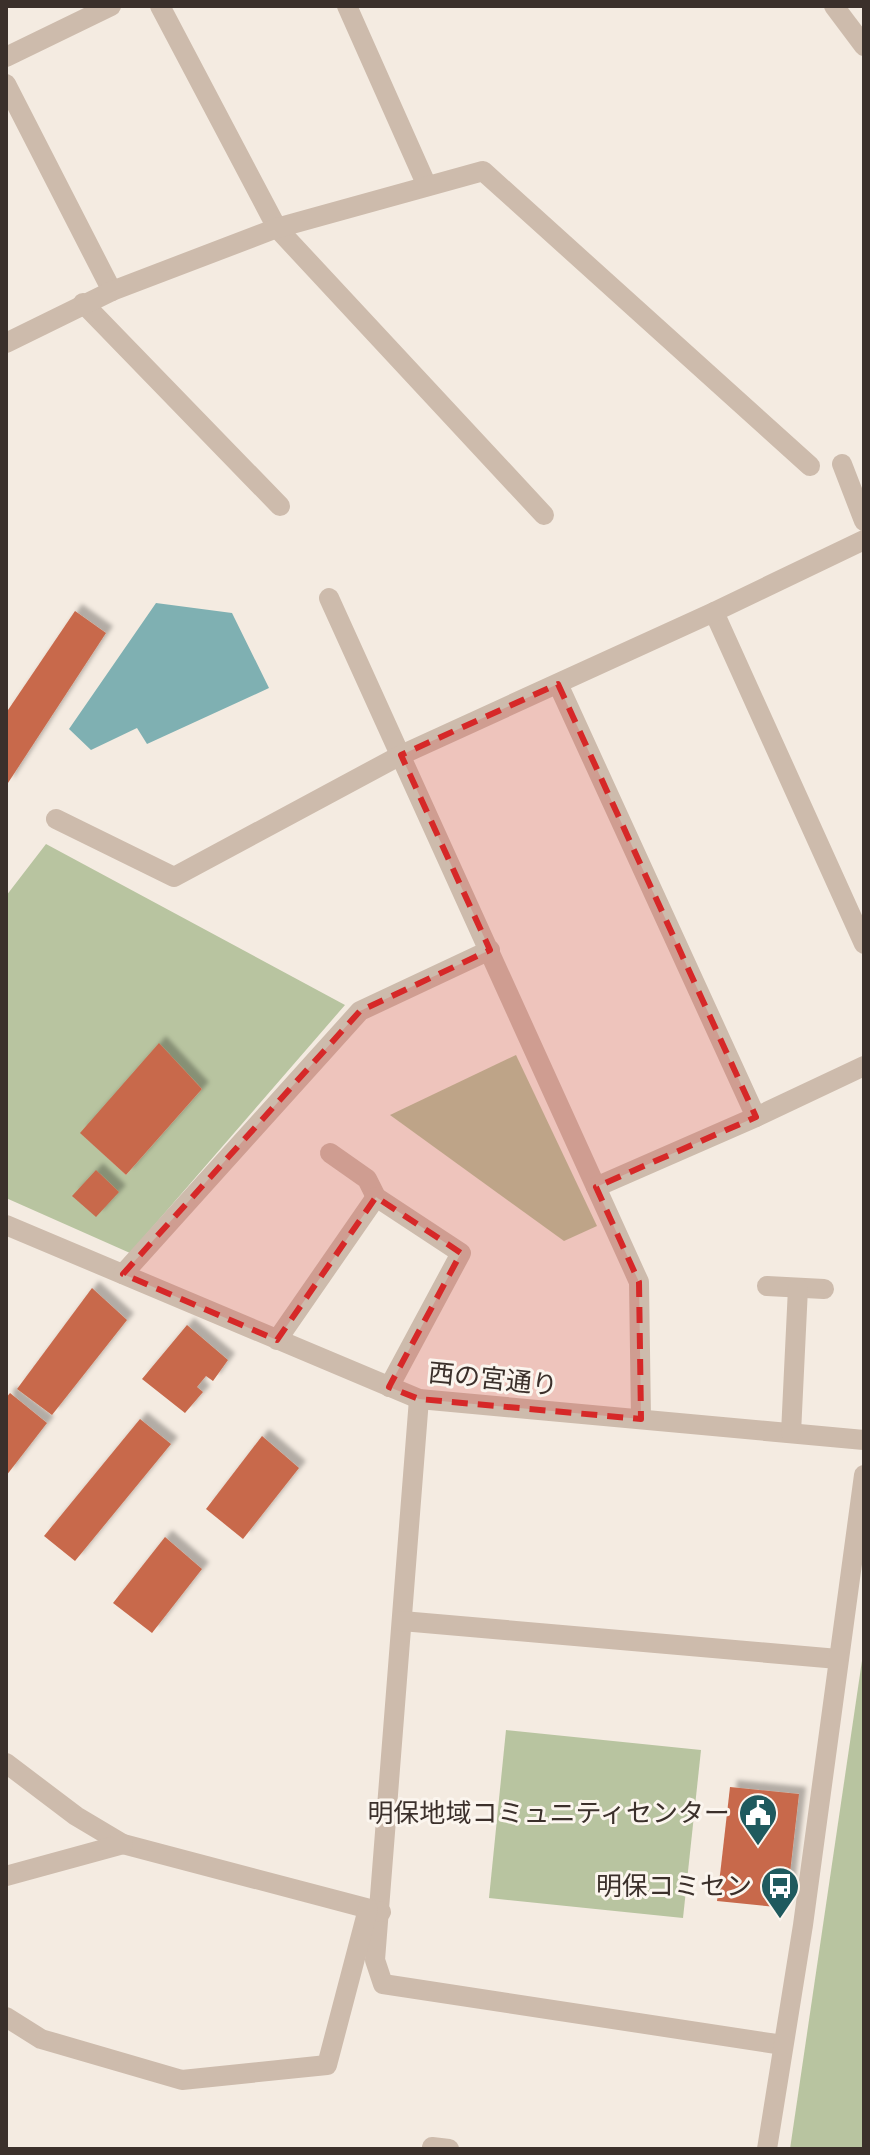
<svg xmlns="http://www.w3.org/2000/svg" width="870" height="2155" font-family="Lato,'Noto Sans JP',sans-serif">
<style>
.green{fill:#b8c4a0;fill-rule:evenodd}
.water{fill:#7fb0b2}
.building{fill:#c8694b;filter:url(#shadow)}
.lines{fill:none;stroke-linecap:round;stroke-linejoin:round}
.minor{stroke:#cdbbac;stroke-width:20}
.marked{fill:#d62828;fill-opacity:0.2;stroke:#d62828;stroke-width:6;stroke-dasharray:16 10;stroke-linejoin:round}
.labels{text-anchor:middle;stroke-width:6;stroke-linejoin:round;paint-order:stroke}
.street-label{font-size:26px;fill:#3b302b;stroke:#fbf5ee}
.poi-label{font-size:26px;fill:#3b302b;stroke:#fbf5ee;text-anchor:end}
</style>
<defs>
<filter id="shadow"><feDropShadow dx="7" dy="-7" stdDeviation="2" flood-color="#0004"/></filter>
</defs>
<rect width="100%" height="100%" fill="#f4ebe1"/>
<g class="green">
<path d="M46,844l299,161 -215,248 -124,-55v-302zM159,1044l43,45 -76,86 -45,-42z"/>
<polygon points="516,1055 597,1226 564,1241 390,1115"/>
<polygon points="864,1647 864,2149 790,2149"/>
<polygon points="506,1730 701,1750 683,1918 489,1898"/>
</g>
<polygon class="water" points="156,603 232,613 269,688 147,744 137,728 91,750 69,729"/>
<g class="building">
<polygon points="75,611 106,633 6,786 6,713"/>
<polygon points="159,1043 202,1089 126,1175 80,1133"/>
<polygon points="96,1170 119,1192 96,1217 72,1196"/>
<polygon points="92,1288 127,1320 52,1415 17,1389"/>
<polygon points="187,1325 228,1360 213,1381 206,1376 197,1387 203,1392 185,1413 142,1379"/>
<polygon points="10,1393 47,1423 6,1476 6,1398"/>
<polygon points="140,1419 171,1444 75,1561 44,1536"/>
<polygon points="262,1436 299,1468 243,1539 206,1509"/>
<polygon points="165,1537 202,1569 152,1633 113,1603"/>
<polygon points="730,1787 799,1794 786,1908 717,1901"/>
</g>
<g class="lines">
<g class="minor">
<polyline points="160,6 277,228 544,515"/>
<polyline points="347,6 427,186"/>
<polyline points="834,6 864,46"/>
<polyline points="6,57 111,6"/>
<polyline points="6,84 112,291"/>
<polyline points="83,303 280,506"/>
<polyline points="6,343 112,291 277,228 483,171 810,466"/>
<polyline points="842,464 864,521"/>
<polyline points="329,598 639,1282 641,1419"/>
<polyline points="714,612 864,944"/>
<polyline points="558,684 756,1117"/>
<polyline points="56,819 174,877 401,755 714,612 864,540"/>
<polyline points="330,1153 367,1179 376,1197"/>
<polyline points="596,1187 756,1117 864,1066"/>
<polyline points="6,1225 419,1399 864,1440"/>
<polyline points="123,1274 360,1011 490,950"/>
<polyline points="767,1286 824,1289"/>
<polyline points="277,1340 376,1197 461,1253 389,1387"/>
<polyline points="419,1399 375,1960 383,1984 783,2045"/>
<polyline points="791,1433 798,1288"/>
<polyline points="402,1621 838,1659"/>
<polyline points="6,1763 76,1816 123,1844 381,1912"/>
<polyline points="6,1876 123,1844"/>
<polyline points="6,2017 41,2039 182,2080 327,2065 368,1909"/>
<polyline points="432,2147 449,2149"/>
<polyline points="767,2149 803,1925 864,1475"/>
</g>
</g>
<path class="marked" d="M558,684l198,433 -160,70 43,95 2,137 -222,-20 -30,-12 72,-134 -85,-56 -99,143 -154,-66 237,-263 130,-61 -89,-195z"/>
<defs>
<g id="civic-pin" transform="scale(2)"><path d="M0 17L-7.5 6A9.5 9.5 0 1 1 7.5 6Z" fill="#1f5a5e" stroke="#fbf5ee"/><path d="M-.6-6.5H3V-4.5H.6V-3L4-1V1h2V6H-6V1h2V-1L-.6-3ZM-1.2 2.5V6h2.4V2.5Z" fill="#fff"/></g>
<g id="bus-pin" transform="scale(2)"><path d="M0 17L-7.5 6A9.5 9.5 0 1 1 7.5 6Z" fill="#1f5a5e" stroke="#fbf5ee"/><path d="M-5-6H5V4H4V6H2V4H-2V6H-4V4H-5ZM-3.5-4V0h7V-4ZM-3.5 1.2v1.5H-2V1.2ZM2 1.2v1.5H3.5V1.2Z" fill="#fff"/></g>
</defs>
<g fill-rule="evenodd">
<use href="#civic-pin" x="758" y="1813"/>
<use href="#bus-pin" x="780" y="1886"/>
</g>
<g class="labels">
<g class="street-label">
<text transform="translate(493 1379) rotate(6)" y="9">西の宮通り</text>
</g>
<g class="poi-label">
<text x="730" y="1822">明保地域コミュニティセンター</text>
<text x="752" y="1895">明保コミセン</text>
</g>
</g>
<rect width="870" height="2155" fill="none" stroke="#3b302b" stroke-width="16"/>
</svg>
